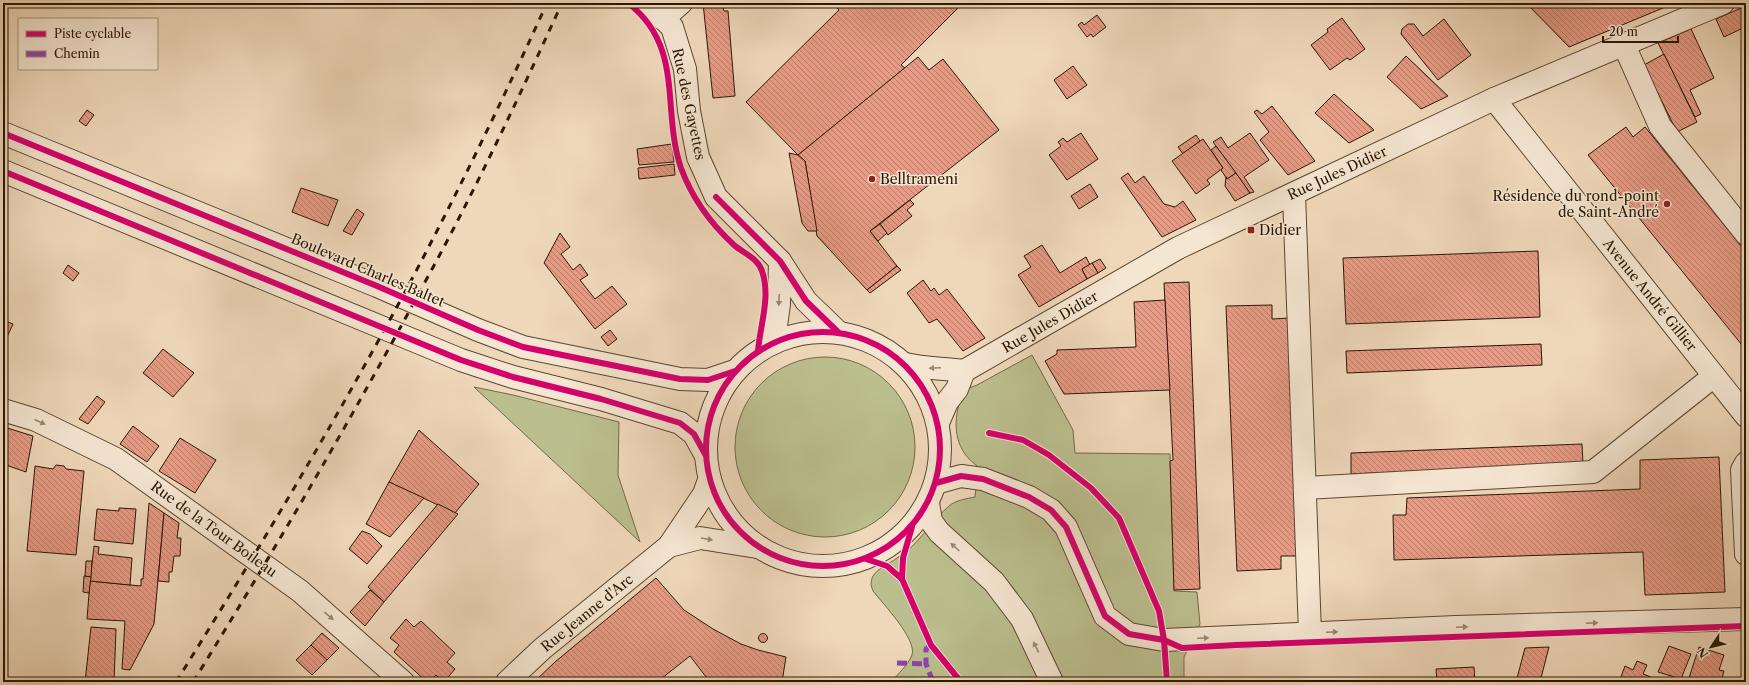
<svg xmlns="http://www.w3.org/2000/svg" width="1749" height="685" font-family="'Libre Caslon Text',serif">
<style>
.grass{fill:#bbbe8e;stroke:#726a48}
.building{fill:url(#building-back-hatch);stroke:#2a1602}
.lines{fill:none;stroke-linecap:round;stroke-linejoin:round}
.minor-casing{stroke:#5b4630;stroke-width:24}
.minor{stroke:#f5e6d2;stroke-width:22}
.rail{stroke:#2a1602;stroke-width:3;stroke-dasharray:7 7;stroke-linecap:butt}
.quiet{stroke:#8e44ad;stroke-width:5;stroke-dasharray:10 5;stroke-linecap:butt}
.cycleway-casing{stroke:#f5e6d2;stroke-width:8}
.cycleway{stroke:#d6006c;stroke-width:6}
.oneway{fill:#9a8874}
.poi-dot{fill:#8f2418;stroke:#f5e6d2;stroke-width:1.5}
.labels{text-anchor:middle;stroke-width:3;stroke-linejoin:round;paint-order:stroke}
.street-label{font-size:14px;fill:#2a1602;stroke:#f5e6d2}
.poi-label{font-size:14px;fill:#2a1602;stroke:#f5e6d2;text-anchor:start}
</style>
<defs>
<pattern id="building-back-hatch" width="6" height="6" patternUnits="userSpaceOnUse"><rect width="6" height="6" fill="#e79b86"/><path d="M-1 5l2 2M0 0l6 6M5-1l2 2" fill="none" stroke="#bb7d6b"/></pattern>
</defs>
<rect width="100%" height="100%" fill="#efd8ba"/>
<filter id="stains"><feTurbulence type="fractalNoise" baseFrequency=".005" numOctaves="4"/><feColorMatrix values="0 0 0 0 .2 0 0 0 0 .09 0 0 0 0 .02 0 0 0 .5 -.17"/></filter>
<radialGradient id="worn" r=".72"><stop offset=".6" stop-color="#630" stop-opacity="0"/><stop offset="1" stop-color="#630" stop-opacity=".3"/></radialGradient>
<g class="grass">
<path d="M1032,355l41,75 2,23 95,1 4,137 23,1 3,32 -16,33v25h-293c7,-8 17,-17 21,-27 5,-16 -29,-51 -39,-64 -2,-5 -3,-9 0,-15 5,-8 16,-12 24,-18 22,-13 33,-36 52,-52 7,-6 17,-7 26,-9l3,-30c-4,-4 -10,-8 -13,-13 -14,-20 -9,-43 -2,-64l14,-5z"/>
<circle cx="825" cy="447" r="90"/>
<polygon points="474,387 513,395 619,422 618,475 640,542"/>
</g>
<g class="building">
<polygon points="703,3 722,3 724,11 728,11 735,96 713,98"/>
<polygon points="832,3 963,3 901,65 905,68 798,155 746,102 839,10"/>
<polygon points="966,3 976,3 971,7"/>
<polygon points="1526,3 1675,3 1569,47"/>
<polygon points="1746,6 1746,36 1743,28 1724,37 1716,19"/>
<polygon points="1097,15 1106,27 1093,37 1091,34 1087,37 1078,25 1082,22 1084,25"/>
<polygon points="1342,18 1365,49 1350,60 1347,58 1330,70 1311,45 1328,32 1327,29"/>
<polygon points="1444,19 1471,55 1438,80 1401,34 1402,29 1408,24 1414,24 1423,36"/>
<polygon points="1691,29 1714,78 1690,90 1701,114 1695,117 1658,43"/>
<polygon points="1664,54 1697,122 1677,132 1644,65"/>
<polygon points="1406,56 1448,96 1421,109 1387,77"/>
<polygon points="918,57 929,70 943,59 999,130 870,231 897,266 867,290 817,236 805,161 798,155"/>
<polygon points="1073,66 1087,85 1067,99 1054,80"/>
<polygon points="1334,94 1374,130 1349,143 1315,113"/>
<polygon points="1272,106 1315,161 1288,175 1260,140 1269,132 1254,112 1257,110 1262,114"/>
<polygon points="87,110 94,115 86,126 79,121"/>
<polygon points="1626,127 1633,137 1645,127 1746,252 1746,350 1588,155"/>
<polygon points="1081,133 1098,159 1067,180 1049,155 1061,146 1058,142 1063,138 1067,142"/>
<polygon points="1250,133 1269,160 1244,177 1254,192 1250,193 1213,142 1221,137 1228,148"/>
<polygon points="1196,135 1200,141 1183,154 1178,147"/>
<polygon points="1203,139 1223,168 1207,180 1210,184 1196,194 1172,161"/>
<polygon points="672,144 674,162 639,165 637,149"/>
<polygon points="1216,146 1236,173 1227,179 1221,170 1223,168 1211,150"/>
<polygon points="789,153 798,155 805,161 817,231 808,231 802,223"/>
<polygon points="674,164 675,175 639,179 638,168"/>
<polygon points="1128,173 1135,183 1144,176 1164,204 1175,207 1183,201 1196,220 1162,237 1121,178"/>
<polygon points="1236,173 1250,193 1235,201 1225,186 1226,177 1227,179"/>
<polygon points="1090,184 1098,197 1079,209 1071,196"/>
<polygon points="301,188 338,200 328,226 292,212"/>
<polygon points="910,200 914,204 907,210 912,216 888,235 880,224"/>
<polygon points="357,209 364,214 352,235 343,231"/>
<polygon points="880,224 887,233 878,241 870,231"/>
<polygon points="560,233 570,247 561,254 573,270 580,264 588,275 580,280 595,299 612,286 627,304 595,329 544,263"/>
<polygon points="1042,245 1060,273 1086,257 1090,265 1082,269 1087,279 1039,307 1018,275 1031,267 1024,256"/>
<polygon points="1538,251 1540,317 1346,324 1343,258"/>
<polygon points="1100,259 1106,268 1098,273 1092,263"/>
<polygon points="1092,263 1098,273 1087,279 1082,269"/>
<polygon points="68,265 79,273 73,281 63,273"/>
<polygon points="897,266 901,270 870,293 867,290"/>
<polygon points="923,280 931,291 934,288 939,295 947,289 985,338 963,351 937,319 929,323 907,293"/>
<polygon points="1189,282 1200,589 1174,590 1170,461 1173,460 1164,283"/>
<polygon points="1165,300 1170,390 1064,394 1045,361 1057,354 1057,350 1136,347 1134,302"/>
<polygon points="1272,305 1272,319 1290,318 1297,556 1281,556 1281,569 1237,571 1226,306"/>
<polygon points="3,320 13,324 3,346"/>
<polygon points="610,330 617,339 608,346 601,337"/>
<polygon points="1541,344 1542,365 1347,373 1346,351"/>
<polygon points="163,349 194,373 173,397 143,373"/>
<polygon points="97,396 105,402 88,424 79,419"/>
<polygon points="133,426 159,446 147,462 120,444"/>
<polygon points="4,427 33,436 26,472 3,464"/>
<polygon points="419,430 479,484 455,513 389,482"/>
<polygon points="180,438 216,460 195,493 159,471"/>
<polygon points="1582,444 1583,464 1351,474 1351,453"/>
<polygon points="1719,457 1725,592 1645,595 1643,552 1394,560 1393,515 1406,515 1407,498 1640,489 1640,460"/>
<polygon points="56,465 64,466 66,469 84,471 76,555 27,551 35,466 53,469"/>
<polygon points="389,482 424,498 390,537 366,524"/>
<polygon points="149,503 164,513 154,624 130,670 122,669 125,621 87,619 90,581 141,586 141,579 143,579"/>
<polygon points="438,504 458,514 384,602 368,587"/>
<polygon points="119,508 136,509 133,544 94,540 97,509 119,511"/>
<polygon points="164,513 179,523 177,538 181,538 180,556 174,556 172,572 169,572 169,582 158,581"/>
<polygon points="362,531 370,534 382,546 367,564 349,549"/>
<polygon points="94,546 99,547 98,554 132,558 130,585 90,581"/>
<polygon points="86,561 92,561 91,577 85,576"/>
<polygon points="84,576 91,577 89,593 83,592"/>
<polygon points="656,578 684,610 713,629 741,644 758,650 786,657 782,682 710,682 690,656 657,682 534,682 555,662"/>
<polygon points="370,590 384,602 365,626 350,612"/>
<polygon points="406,619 414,627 421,621 455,653 447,662 455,669 444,682 436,675 429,682 427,682 394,652 399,645 390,638"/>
<polygon points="91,627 116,629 114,682 85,682"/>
<polygon points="322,633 339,648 327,660 311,645"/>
<circle cx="763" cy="638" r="4.5"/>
<polygon points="311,645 327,660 312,675 296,660"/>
<polygon points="1669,646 1691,654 1681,679 1658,672"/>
<polygon points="1549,647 1540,682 1516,682 1525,648"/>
<polygon points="1699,647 1724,655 1719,670 1724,671 1721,682 1702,682 1689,678"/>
<polygon points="1637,661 1647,665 1643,674 1651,677 1649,682 1619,682 1625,666 1633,670"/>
<polygon points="1474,667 1475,682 1437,682 1436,669"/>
</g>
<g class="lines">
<g class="minor-casing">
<g id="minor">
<polyline points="644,3 653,9 672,27 685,69 689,111 698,157 716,197 780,261 806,301 838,332"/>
<polyline points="663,19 681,3"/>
<polyline points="1624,45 1660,126 1746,234"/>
<polyline points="1494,99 1746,416"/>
<polyline points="3,133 377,286 478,330 523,347 680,379 708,380 735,371"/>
<polyline points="3,171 461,360 513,377 601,399 680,423 694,434 705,454"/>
<polyline points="1294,194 1310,633"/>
<circle cx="823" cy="449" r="117"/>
<polyline points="774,341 779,304 780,261"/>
<path d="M905,364c20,5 39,4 59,7"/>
<polyline points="3,410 36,420 116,459 300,591 403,682"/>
<polyline points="938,423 947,402 957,389 964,371 1178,248 1494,99 1723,3"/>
<polyline points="1746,463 1742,470 1746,554"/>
<polyline points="936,483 961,476 983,479 1029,497 1051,510 1066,527 1105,616 1129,634 1164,640 1456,627 1746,619"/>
<polyline points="1305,488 1593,472 1714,376"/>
<polyline points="928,503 931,521 939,532 994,582 1022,619 1052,682"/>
<polyline points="669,546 700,538 757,547"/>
<polyline points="507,682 542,649 669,546 704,494 709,480"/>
</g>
</g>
<use href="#minor" class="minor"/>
<g class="rail">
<path d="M176,682c83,-133 164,-268 238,-407 47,-89 91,-180 133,-272"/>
<path d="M193,682c81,-131 159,-264 232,-400 50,-91 94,-185 137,-279"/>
</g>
<g class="quiet">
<polyline points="931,645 926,649 926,664 933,682"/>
<polyline points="897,663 926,664"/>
</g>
<g class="cycleway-casing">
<g id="cycleway">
<path d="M628,3c57,44 33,106 53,165 11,30 29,55 53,77 9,8 24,13 28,26 9,26 -2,54 -4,80"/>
<polyline points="3,133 377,286 478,330 523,347 680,379 708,380 735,371"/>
<polyline points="3,171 461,360 513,377 601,399 680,423 694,434 705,454"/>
<polyline points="716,197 780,261 806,301 838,332"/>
<circle cx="823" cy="449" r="117"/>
<polyline points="989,433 1023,440 1049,455 1091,488 1119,518 1159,611 1164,640 1167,682"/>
<polyline points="936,483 961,476 983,479 1029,497 1051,510 1066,527 1105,616 1129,634 1164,640 1182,648 1236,645 1746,626"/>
<polyline points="866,559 887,566 902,579 931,645 961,682"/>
<polyline points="902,579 903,558 912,527"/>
</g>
</g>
<use href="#cycleway" class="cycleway"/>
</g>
<defs><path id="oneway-solid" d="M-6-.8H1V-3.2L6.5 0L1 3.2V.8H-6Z"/></defs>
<g class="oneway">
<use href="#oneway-solid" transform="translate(779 300) rotate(92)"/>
<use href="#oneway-solid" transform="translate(935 368) rotate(177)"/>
<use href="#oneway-solid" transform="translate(40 422) rotate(24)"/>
<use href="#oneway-solid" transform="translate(707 539) rotate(10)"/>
<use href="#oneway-solid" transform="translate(955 547) rotate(-138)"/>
<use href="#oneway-solid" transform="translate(329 616) rotate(41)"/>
<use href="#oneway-solid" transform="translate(1592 623) rotate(-2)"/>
<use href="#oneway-solid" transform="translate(1462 627) rotate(-2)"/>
<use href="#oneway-solid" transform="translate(1332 632) rotate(-2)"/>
<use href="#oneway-solid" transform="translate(1203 638) rotate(-3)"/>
<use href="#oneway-solid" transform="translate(1036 647) rotate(-116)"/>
</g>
<g class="poi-dot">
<circle cx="872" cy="179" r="4"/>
<circle cx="1667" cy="204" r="4"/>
<rect x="1247" y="226" width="8" height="8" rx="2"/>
</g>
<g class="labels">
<g class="street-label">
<text transform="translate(689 104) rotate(78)" y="5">Rue des Gayettes</text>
<text transform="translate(1337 173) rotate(-25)" y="5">Rue Jules Didier</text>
<text transform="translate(368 270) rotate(23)" y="5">Boulevard Charles Baltet</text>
<text transform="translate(1650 295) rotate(51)" y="5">Avenue André Gillier</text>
<text transform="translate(1050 322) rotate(-30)" y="5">Rue Jules Didier</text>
<text transform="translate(214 529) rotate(36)" y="5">Rue de la Tour Boileau</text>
<text transform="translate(587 613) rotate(-39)" y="5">Rue Jeanne d'Arc</text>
</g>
<g class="poi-label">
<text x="880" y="184">Belltrameni</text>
<text x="1659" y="201" text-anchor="end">Résidence du rond-point<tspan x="1659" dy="16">de Saint-André</tspan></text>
<text x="1259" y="235">Didier</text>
</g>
</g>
<rect width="1749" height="685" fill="none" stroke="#efd8ba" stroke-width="16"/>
<rect x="4" y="4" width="1741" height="677" fill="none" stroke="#2a1602" stroke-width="2"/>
<rect x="8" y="8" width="1733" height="669" fill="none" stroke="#2a1602"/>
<rect x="18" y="18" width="140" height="52" fill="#f5e6d2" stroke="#a4937f"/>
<rect x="26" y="31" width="20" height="6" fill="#d6006c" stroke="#a4937f"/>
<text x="54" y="38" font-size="12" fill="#2a1602">Piste cyclable</text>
<rect x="26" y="51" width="20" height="6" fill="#8e44ad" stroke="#a4937f"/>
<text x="54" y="58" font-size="12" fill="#2a1602">Chemin</text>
<g transform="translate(1711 647) rotate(235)" stroke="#f5e6d2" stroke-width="3" paint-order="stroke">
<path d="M0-3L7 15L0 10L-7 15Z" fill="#2a1602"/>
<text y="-6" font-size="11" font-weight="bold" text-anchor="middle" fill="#2a1602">N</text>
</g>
<path d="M1603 36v6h75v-6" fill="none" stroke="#2a1602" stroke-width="2"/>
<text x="1609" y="36" font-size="12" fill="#2a1602" stroke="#f5e6d2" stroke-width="3" paint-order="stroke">20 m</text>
<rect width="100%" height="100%" filter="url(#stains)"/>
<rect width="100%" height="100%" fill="url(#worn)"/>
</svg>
